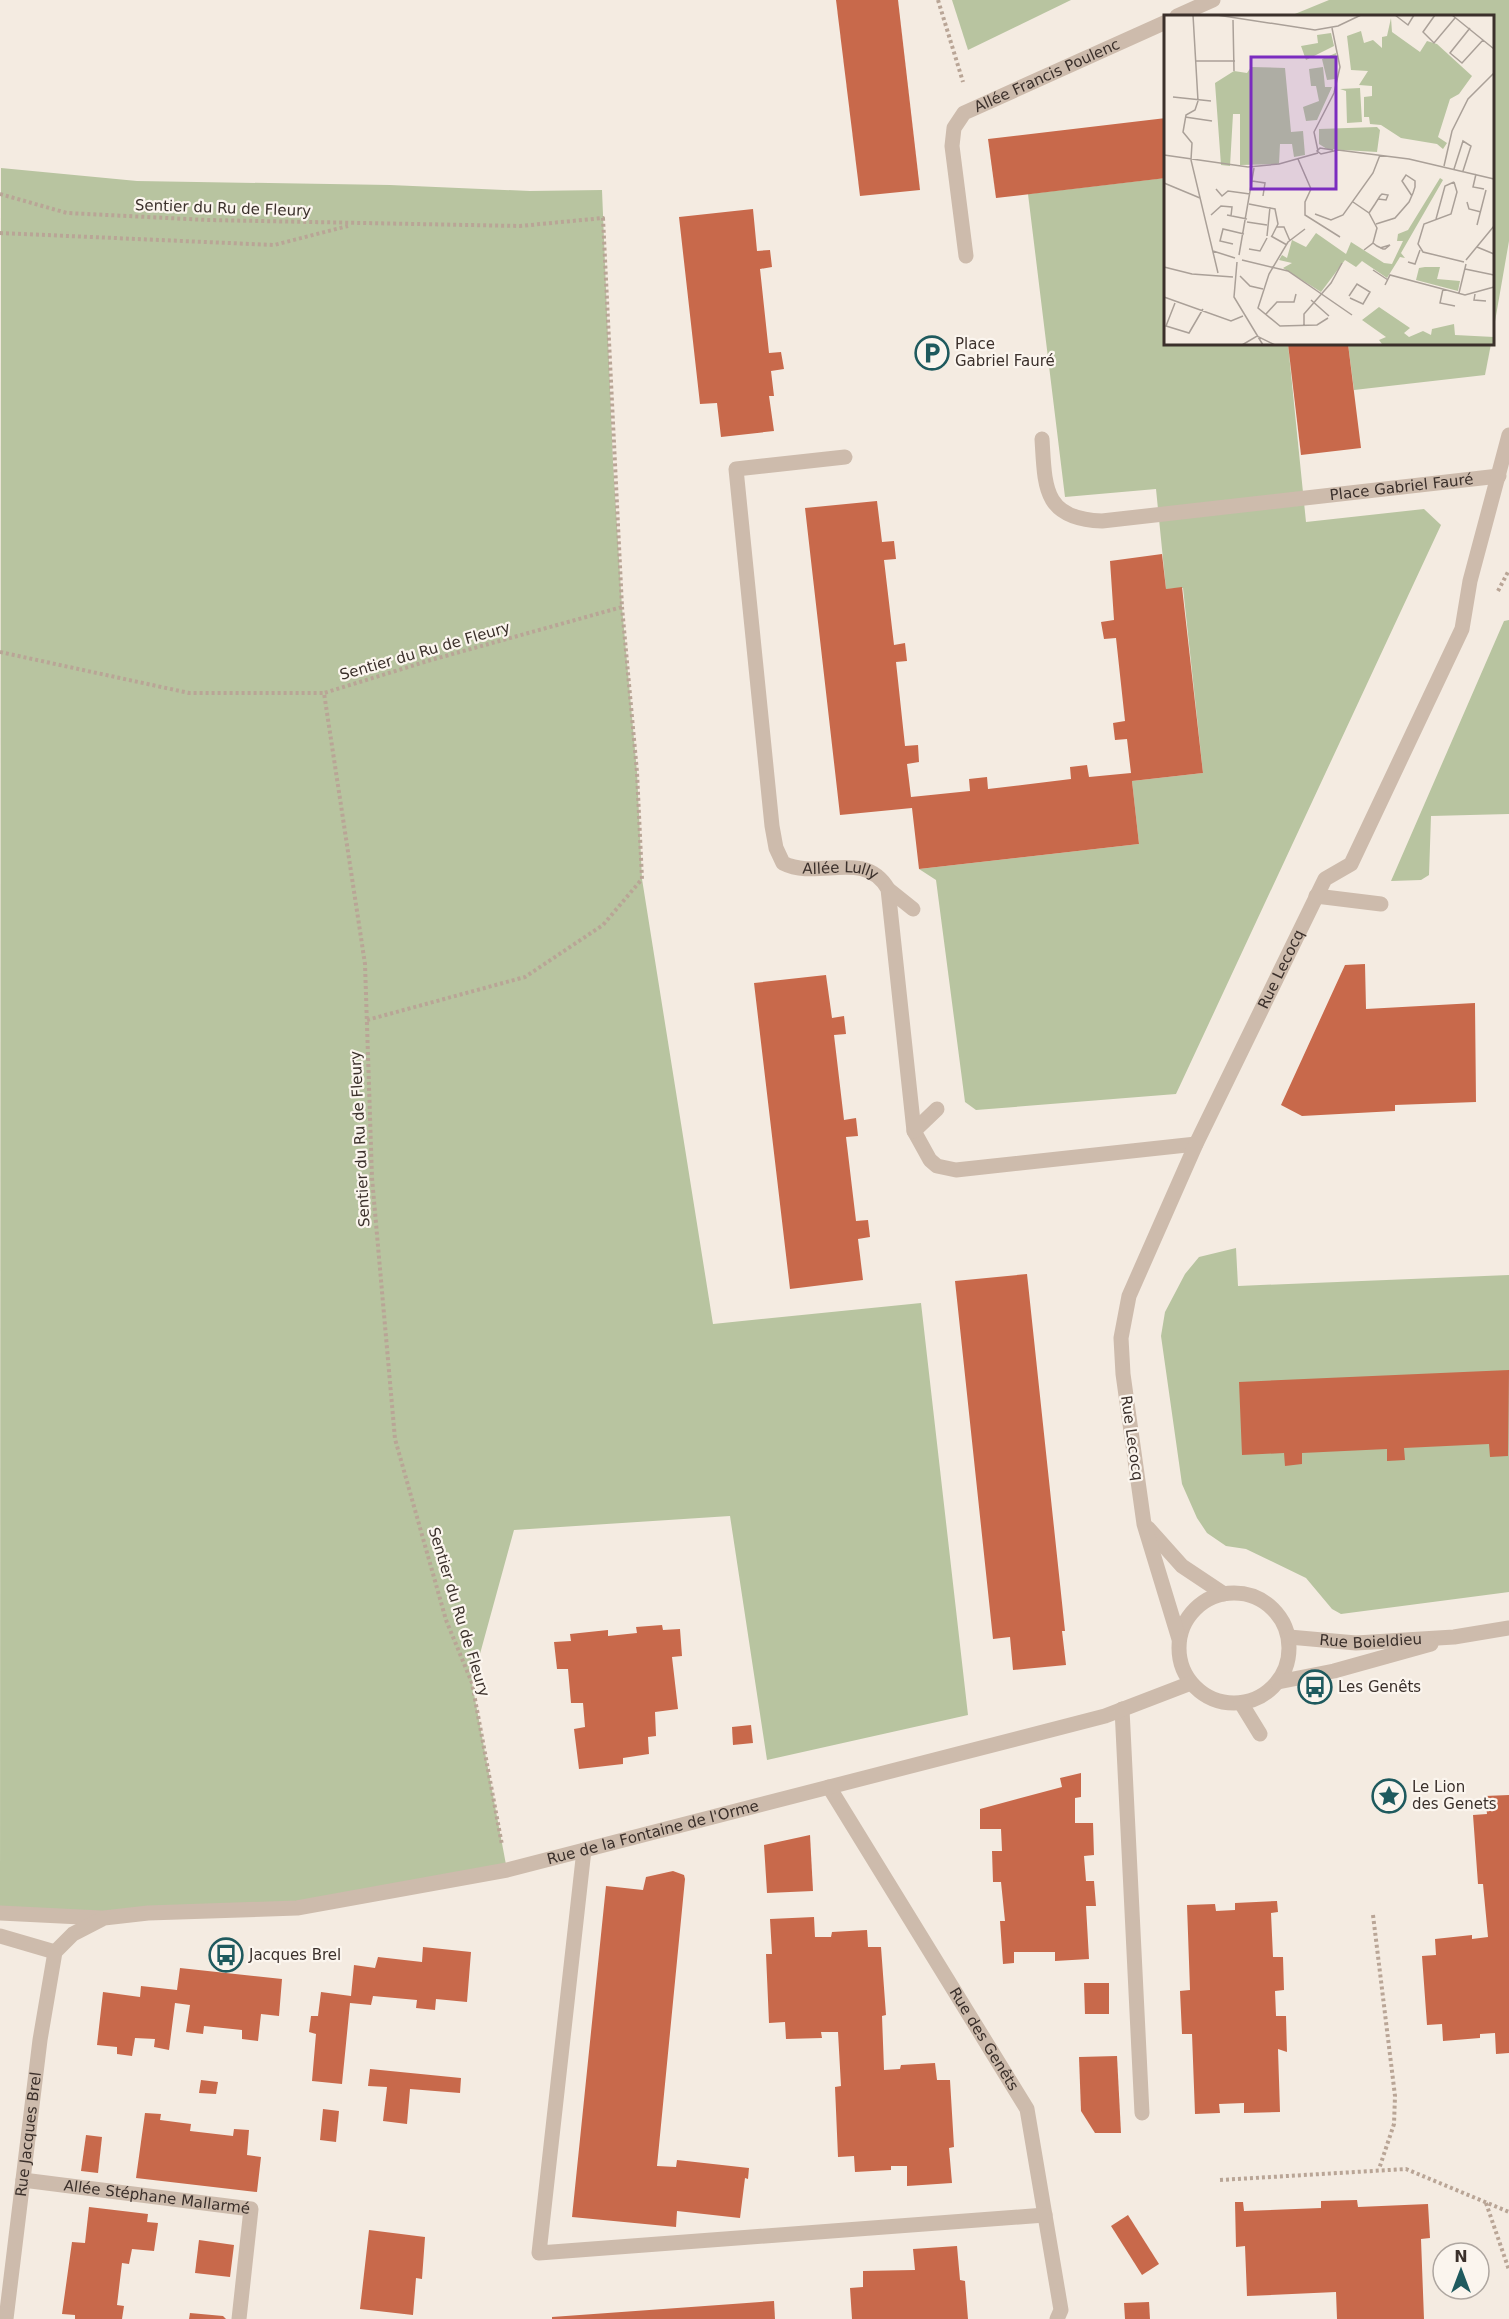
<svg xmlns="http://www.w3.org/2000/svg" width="1509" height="2319" font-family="'DejaVu Sans',sans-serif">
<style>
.green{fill:#b8c4a0}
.building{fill:#c8694b}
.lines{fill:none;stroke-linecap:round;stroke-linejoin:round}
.path{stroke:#b9a596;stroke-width:4;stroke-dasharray:3 3;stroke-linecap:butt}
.minor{stroke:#cdbbac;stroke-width:15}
.labels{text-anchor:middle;stroke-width:4.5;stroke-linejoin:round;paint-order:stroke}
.street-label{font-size:15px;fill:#3b302b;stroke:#fbf5ee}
.poi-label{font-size:15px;fill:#3b302b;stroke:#fbf5ee;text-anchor:start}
.inset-road{fill:none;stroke:#aaa098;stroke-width:1.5}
.view{fill:#7b2cbf;fill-opacity:0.15;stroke:#7b2cbf;stroke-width:3}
.inset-edge{fill:none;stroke:#3b302b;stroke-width:3}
</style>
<rect width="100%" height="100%" fill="#f4ebe1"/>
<g class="green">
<polygon points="952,0 1071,0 968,50"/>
<polygon points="1329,0 1509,0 1509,241 1493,333 1492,16 1290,16"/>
<polygon points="1,168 137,181 390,185 530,191 602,190 613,462 622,607 637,772 642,879 713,1324 921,1303 968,1715 767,1760 730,1516 514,1530 472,1683 507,1870 297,1908 0,1913"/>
<polygon points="1165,178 1166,344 1288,344 1306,522 1424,509 1441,525 1176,1094 976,1110 965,1102 936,880 919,869 1139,844 1132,781 1203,773 1183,588 1166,589 1156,489 1065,497 1028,194"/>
<polygon points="1348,344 1491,344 1485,375 1354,390"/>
<polygon points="1509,620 1509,814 1431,816 1429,875 1421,880 1391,881 1504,621"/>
<polygon points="1236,1248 1238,1286 1509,1275 1509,1592 1341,1614 1332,1609 1306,1578 1246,1549 1226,1546 1207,1533 1197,1518 1182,1484 1161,1336 1165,1312 1185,1274 1199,1257"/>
</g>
<g class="building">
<polygon points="836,0 898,0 920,190 860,196"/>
<polygon points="1166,118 1166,178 996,198 988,139"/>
<polygon points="753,209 757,251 770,250 772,267 760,269 769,353 781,352 784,369 771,371 774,396 769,396 774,431 721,437 717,403 700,404 679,217"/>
<polygon points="1288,344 1348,344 1361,448 1301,455"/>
<polygon points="877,501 882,542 894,541 896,559 884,560 894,645 905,643 907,661 896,662 905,746 918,745 919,762 907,764 911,797 970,791 969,779 987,777 988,789 1071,779 1070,767 1087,765 1089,777 1131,773 1127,739 1115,740 1113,723 1125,721 1116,638 1104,639 1101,622 1114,620 1110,561 1162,554 1166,589 1182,587 1203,773 1132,781 1139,844 919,869 912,808 840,815 805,508"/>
<polygon points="1365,964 1366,1009 1475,1003 1476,1102 1395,1105 1395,1111 1302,1116 1281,1105 1345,965"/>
<polygon points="826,975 832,1018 844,1016 846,1034 834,1035 844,1120 856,1118 858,1136 846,1137 856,1221 868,1220 870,1237 858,1239 863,1280 790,1289 754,983"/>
<polygon points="1027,1274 1065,1631 1062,1631 1066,1665 1013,1670 1010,1637 993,1639 955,1281"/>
<polygon points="1509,1370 1508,1456 1490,1457 1489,1444 1404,1448 1405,1460 1387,1461 1387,1449 1302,1453 1302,1464 1285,1466 1284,1453 1242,1455 1239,1382"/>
<polygon points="662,1625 663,1630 680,1629 682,1656 672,1657 678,1709 655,1712 656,1736 648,1737 649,1754 623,1758 623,1764 579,1769 574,1729 585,1727 583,1703 571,1703 568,1669 557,1669 554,1642 571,1641 570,1634 608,1630 608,1636 637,1633 636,1627"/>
<polygon points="751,1725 753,1743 733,1745 732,1727"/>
<polygon points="1081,1773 1081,1797 1075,1798 1075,1823 1093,1823 1094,1855 1084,1856 1086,1881 1094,1881 1096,1906 1086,1906 1089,1959 1055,1961 1055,1952 1014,1952 1014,1963 1003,1964 1000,1921 1005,1921 1001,1882 993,1882 992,1851 1002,1851 1001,1829 980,1829 980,1809 1062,1787 1060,1778"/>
<polygon points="1509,1795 1509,2053 1496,2054 1495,2033 1480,2034 1480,2038 1443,2041 1442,2024 1427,2025 1422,1956 1436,1955 1435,1939 1472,1935 1472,1939 1488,1937 1483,1884 1478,1884 1473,1815 1487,1814 1485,1796"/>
<polygon points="810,1835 813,1891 767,1893 764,1845"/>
<polygon points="673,1871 684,1875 685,1879 657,2166 676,2167 677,2160 749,2168 748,2179 745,2178 740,2218 677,2211 676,2227 572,2217 606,1886 643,1890 646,1877"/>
<polygon points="1277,1901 1278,1912 1271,1913 1273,1957 1283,1957 1284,1990 1275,1991 1276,2016 1286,2016 1287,2052 1278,2049 1280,2112 1244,2113 1244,2103 1219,2104 1220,2113 1195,2114 1192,2034 1182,2034 1180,1991 1190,1990 1187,1905 1215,1904 1216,1911 1235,1910 1235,1903"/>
<polygon points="814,1917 815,1937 831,1937 832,1932 867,1930 868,1947 881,1947 886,2015 882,2016 884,2070 900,2069 901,2065 935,2063 937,2080 950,2080 954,2147 949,2148 952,2183 907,2186 907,2166 891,2166 891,2170 855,2172 854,2156 838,2157 835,2087 841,2086 838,2032 821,2032 822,2038 786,2039 785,2022 769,2023 766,1954 772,1954 770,1919"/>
<polygon points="423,1947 471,1952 467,2002 436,1999 435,2010 416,2008 417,2000 373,1996 371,2005 350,2003 342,2084 312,2081 316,2034 309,2032 311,2016 318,2016 321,1992 351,1996 354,1965 375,1968 378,1957 422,1962"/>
<polygon points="180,1968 282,1979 279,2016 261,2014 258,2041 242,2039 242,2030 204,2026 203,2034 186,2032 190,2005 175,2003 169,2050 154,2047 155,2039 135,2038 132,2056 117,2054 117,2047 97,2045 103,1992 140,1997 141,1986 177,1990"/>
<polygon points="1084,1983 1109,1983 1109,2014 1085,2014"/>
<polygon points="1117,2056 1121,2133 1095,2133 1081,2111 1079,2057"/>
<polygon points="370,2069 461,2078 460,2093 410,2089 407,2124 383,2121 387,2087 368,2086"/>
<polygon points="201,2080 218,2082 216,2094 199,2093"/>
<polygon points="323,2109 339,2111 336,2142 320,2140"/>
<polygon points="145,2113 161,2114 160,2120 191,2124 190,2131 233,2136 234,2129 249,2130 247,2155 261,2157 257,2192 136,2178"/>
<polygon points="86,2135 102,2137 98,2173 81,2171"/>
<polygon points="1357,2200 1358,2207 1428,2204 1430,2238 1421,2239 1424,2319 1337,2319 1336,2292 1247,2296 1245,2246 1236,2247 1235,2202 1243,2202 1244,2211 1321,2208 1321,2201"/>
<polygon points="89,2207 148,2214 147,2222 158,2223 154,2251 132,2249 129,2264 122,2263 117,2305 124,2306 122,2319 75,2319 75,2315 62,2314 72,2242 85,2243"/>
<polygon points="1128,2215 1159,2264 1142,2275 1111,2226"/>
<polygon points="369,2230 425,2237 422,2279 416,2278 413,2315 360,2309"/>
<polygon points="199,2240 234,2245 230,2277 195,2273"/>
<polygon points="957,2246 960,2280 965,2281 968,2319 852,2319 850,2288 863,2287 863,2271 915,2270 913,2249"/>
<polygon points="774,2301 775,2319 552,2319 552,2317"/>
<polygon points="1149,2302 1150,2319 1125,2319 1124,2303"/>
<polygon points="190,2313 223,2316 226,2319 189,2319"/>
</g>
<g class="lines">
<g class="path">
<polyline points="938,0 963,82"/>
<polyline points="0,194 67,213 207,220 520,226 603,218 622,607 431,660 324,693 365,964 372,1178 395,1439 446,1620 472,1683 502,1845"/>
<polyline points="0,233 274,245 348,226"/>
<polyline points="1498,591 1509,570"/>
<polyline points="0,652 189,693 324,693"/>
<polyline points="367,1020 525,977 603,925 642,879 637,772 622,607"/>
<polyline points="1373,1915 1395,2096 1394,2124 1379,2169"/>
<polyline points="1220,2180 1406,2169 1509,2212"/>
<polyline points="1486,2203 1509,2270"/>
</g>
<g class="minor">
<polyline points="1177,16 1213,0"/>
<path id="s1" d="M966,256l-14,-110 2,-18 10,-15 202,-91"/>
<path id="s2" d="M1042,439c3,48 1,80 60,82l397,-45"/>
<path id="s3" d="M845,457l-109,12 36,357 4,22 7,15c35,18 81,-15 105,26l26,242 16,29 7,6 19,4 240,-26"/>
<polyline points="888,889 913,909"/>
<polyline points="1316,896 1381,904"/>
<polyline points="914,1131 937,1109"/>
<polyline points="1148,1528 1182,1566 1224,1594"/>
<circle cx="1234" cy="1648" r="55"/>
<path id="s4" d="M1289,1637l67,6 98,-6 55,-9"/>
<path id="s5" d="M1179,1639l-35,-115 -21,-150 -2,-36 8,-42 67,-152 129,-265 26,-15 111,-235 8,-48 39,-146"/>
<polyline points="1278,1682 1334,1671 1431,1644"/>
<polyline points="1241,1703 1260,1734"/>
<polyline points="1122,1709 1142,2113"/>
<path id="s6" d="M829,1787l198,322 34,201 -4,9"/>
<polyline points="584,1850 539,2253 1045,2215"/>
<polyline points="0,1913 101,1918"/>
<polyline points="0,1936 55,1952"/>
<path id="s7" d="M23,2180l228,29 -12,110"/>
<path id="s8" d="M6,2319l34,-279 15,-88 18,-18 31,-16 44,-5 149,-5 210,-38 598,-154 86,-33"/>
</g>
</g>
<defs>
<g id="parking-ring" transform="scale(1.725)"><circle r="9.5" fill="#fbf5ee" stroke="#1f5a5e" stroke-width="1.5"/><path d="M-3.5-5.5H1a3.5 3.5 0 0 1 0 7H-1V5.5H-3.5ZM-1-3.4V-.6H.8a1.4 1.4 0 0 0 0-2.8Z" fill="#1f5a5e"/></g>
<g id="bus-ring" transform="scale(1.725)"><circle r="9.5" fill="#fbf5ee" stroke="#1f5a5e" stroke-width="1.5"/><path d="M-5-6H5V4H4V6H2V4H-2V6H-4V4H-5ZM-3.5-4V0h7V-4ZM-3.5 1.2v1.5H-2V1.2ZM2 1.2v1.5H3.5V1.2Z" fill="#1f5a5e"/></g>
<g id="sight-ring" transform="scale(1.725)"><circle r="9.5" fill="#fbf5ee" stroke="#1f5a5e" stroke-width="1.5"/><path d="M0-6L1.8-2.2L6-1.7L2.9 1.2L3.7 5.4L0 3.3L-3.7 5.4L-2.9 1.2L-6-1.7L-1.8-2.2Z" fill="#1f5a5e"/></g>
</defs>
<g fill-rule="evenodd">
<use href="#parking-ring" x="932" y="353"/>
<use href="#bus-ring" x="1315" y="1687"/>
<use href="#sight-ring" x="1389" y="1796"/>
<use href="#bus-ring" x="226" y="1955"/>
</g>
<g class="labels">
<g class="street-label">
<text dy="5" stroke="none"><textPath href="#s1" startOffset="238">Allée Francis Poulenc</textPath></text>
<text transform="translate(223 208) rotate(2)" y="5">Sentier du Ru de Fleury</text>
<text dy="5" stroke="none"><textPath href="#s2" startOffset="420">Place Gabriel Fauré</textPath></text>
<text transform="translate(425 651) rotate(-16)" y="5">Sentier du Ru de Fleury</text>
<text dy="5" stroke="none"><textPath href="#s3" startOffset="566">Allée Lully</textPath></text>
<text dy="5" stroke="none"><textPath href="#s5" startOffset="711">Rue Lecocq</textPath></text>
<text transform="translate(360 1139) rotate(-93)" y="5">Sentier du Ru de Fleury</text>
<text transform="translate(1132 1438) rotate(82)" y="5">Rue Lecocq</text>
<text transform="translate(459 1612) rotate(73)" y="5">Sentier du Ru de Fleury</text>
<text dy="5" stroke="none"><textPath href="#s4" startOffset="82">Rue Boieldieu</textPath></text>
<text dy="5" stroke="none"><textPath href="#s8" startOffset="988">Rue de la Fontaine de l'Orme</textPath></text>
<text dy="5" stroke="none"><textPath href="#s6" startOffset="296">Rue des Genêts</textPath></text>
<text dy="5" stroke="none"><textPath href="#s8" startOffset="186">Rue Jacques Brel</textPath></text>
<text dy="5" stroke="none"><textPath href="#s7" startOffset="135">Allée Stéphane Mallarmé</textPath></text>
</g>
<g class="poi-label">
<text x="955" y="349">Place<tspan x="955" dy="17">Gabriel Fauré</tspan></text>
<text x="1338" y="1692">Les Genêts</text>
<text x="1412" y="1792">Le Lion<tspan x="1412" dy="17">des Genets</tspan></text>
<text x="249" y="1960">Jacques Brel</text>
</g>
</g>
<g transform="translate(1164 15)">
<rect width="330" height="330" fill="#f4ebe1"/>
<path d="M227,3l1,14 28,20 7,-11 10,3 35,32 -13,18 -9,5 -12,38 9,6 -4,6 -6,-5 -36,-6 -20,-13 -11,-1 -1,-7h-5v-20l8,-1v-10l-13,-1 9,-14 -17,-1 -4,-34 14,-5 3,12 9,-3 9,8v-11l5,-1zM167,18l3,13 -28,14 -5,-14 17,-3 -1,-8zM172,38l-1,26 -8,1 -5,-21zM87,52l34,1 6,64 12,-1 2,24 -11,2 -2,-13h-12l-1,20 -39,1v-51h-7l-3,52 -9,-1 -6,-82 19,-12 13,2zM159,52l2,20h7l-15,33 -11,1 -3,-14 16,-6 -3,-15h-5l-2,-17zM196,73l2,34 -15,1 -1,-32 -6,-2zM213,112l3,3 -3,22 -50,-3 -8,-5v-15zM276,163l3,2 -42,73 4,5 -5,-1 -13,21 -25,-17 -6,6 -11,-7 -24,32 -38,-24 9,-5 -13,-3 3,-5 5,3 5,-18 14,7 10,-14 30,21 5,-12 33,21 8,1 11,-23h-6l1,-7 10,-4zM261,252h15l-3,12 23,2 -2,10 -42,-11 3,-12zM215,292l31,21 -6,5 5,4 14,-6 8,4 1,-6 22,-5 1,11 39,2v8l-112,-1 -3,-4 7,-3 -24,-17z" fill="#b8c4a0"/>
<path class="inset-road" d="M29,0l5,86 -3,9 -9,5 -3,17 9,11 -1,17 27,113M53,0l98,15 23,-4 23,-11M231,0l13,10 6,-10M271,0l-12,17 11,11 21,-25M288,0l42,34M69,5l1,51M306,13l-20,25 12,10 21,-23M32,46h39M9,82l38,4M21,102l27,4M169,135l-13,-2 -3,3 4,3 17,-4 71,9 85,20M154,136l-4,-19 20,-39 6,-26 -8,-39M0,140l84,12 31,-3 39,-11M134,144l13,30 -6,13v13l35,22M280,151l8,-35 16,-32 26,-26M290,154l9,-28 8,5 -8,25M312,159l-3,13 11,2M88,166l13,2 -2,13M290,167l3,10 -6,22 -27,10 -6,20 5,8 41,10M0,168l36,15M52,174l6,7 6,-5 22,3M189,187l16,11 8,15 -4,15 -9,7M303,187l2,7 12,3M85,189l26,5 3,15 -6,12M205,198l6,-9 5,-8 2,-2 6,1 -2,5 -8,-1M151,199l16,6 12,-5 30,-42 7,-18M47,200l10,-9 11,1 -1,9M63,200l20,4M272,204l9,-33 9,-4M83,207l20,3M212,209l19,-6 14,-16 4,-9 2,-6v-6l-9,-6 -4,6 10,15M313,210l9,-35M113,212h7l6,14M141,214l-17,13 -19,32 -11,34 22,18 37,-1 11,-7M103,221l3,-29M107,221l16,9M209,228l4,3 6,3h2l5,-4 -10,3M69,229l-13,-3 3,-12 21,5M313,232l17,7M85,234l11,2 7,-13M49,236l22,7M75,240l15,-87M78,245l46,11 64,44M302,245l28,-34M73,247l-3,35 29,48M244,247l7,2 5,-14M0,252l28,7 41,3M301,254l29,6M209,255l15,10M76,261l10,10 13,3M221,270l5,-10 75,20 29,-8M279,274l-3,14 15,3M295,278l7,-29M311,279l-1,6 12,1M185,281l8,-12 13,8 -7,12 -13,-6M0,282l67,24 12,-5M147,285l18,16M11,288l-9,23 23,7 14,-24M102,299l11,-12h17l2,-8M140,310v-11l27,-31 11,-20M78,330l15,-9 18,9"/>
<path class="view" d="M87,42h85v132h-85z"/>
<rect width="330" height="330" class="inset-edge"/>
</g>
<g transform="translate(1461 2271)"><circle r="28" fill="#fbf5ee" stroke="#aea6a0" stroke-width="1.5"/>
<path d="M0-4.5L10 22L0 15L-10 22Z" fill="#1f5a5e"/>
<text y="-9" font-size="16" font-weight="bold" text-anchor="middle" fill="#3b302b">N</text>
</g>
</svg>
